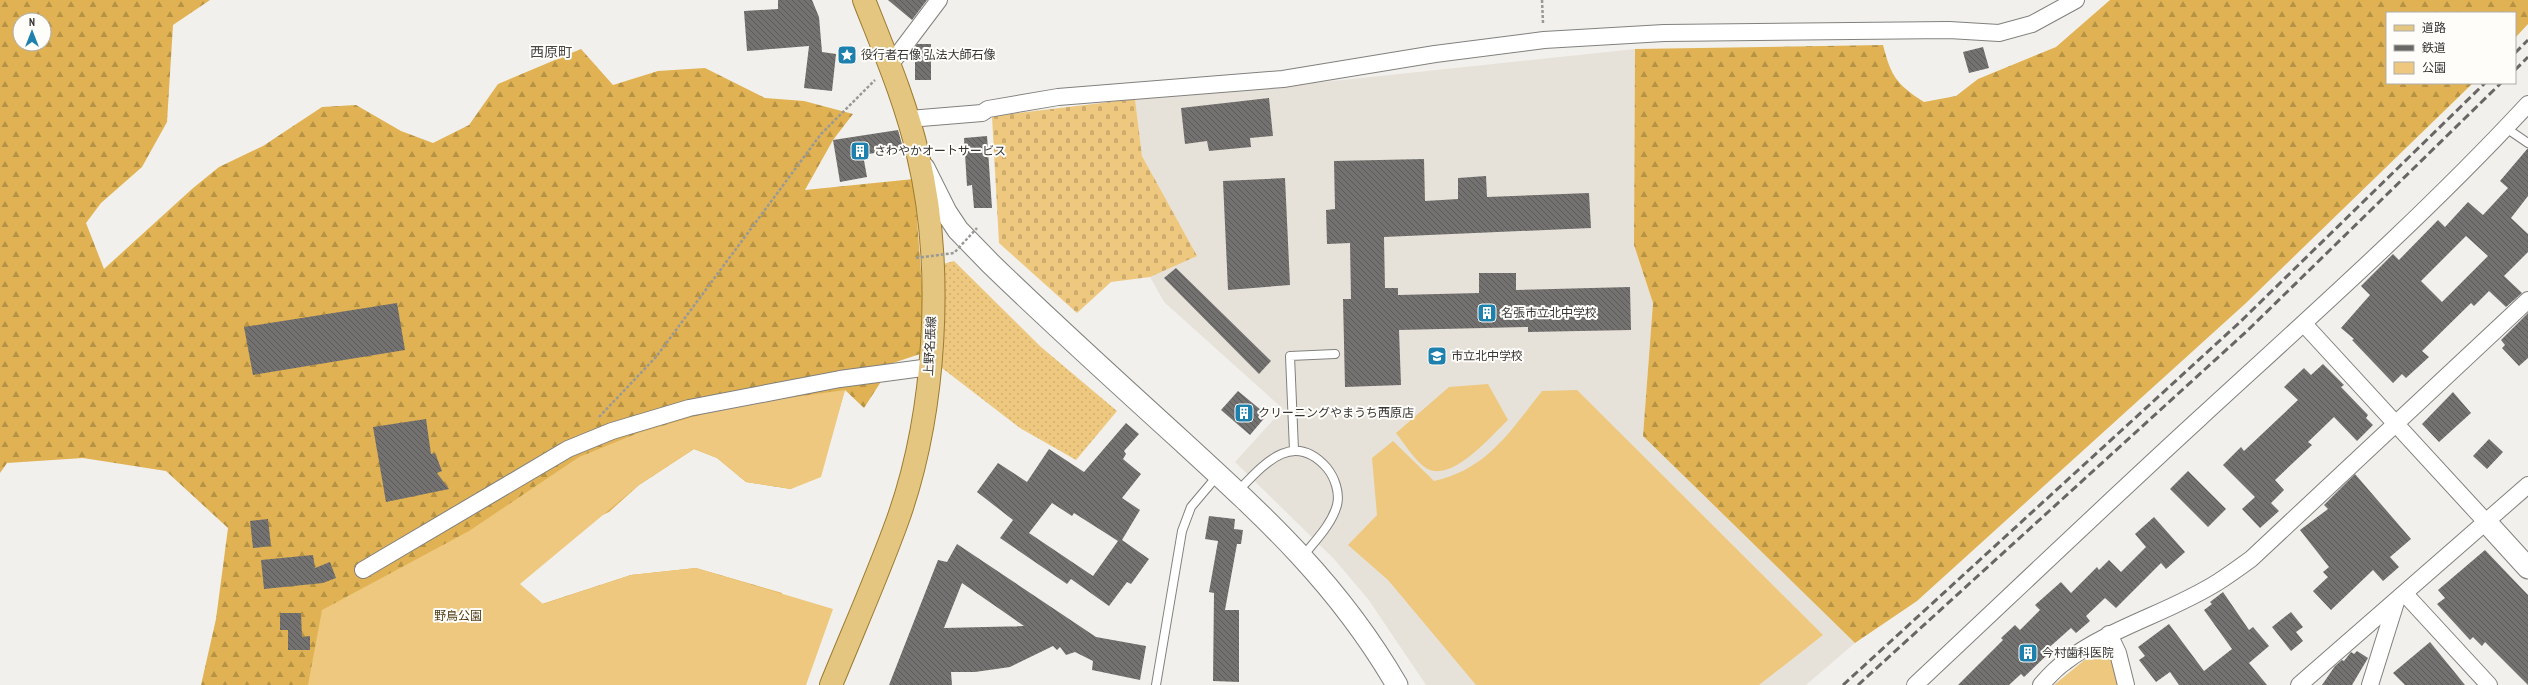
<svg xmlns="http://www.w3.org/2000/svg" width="2528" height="685" font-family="'PT Sans Narrow','Noto Sans JP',sans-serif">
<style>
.built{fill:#e7e2d9}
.grass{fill:url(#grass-dots)}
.forest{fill:url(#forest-firs);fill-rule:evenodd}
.cemetery{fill:url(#cemetery-stones)}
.green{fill:#eec87e}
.building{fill:url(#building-back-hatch);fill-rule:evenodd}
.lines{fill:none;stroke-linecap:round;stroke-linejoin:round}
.service-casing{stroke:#81807d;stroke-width:10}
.minor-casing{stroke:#81807d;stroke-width:18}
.tertiary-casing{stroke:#81807d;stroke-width:23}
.primary-casing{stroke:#9b7b2e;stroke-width:24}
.path{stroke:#999996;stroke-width:2.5;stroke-dasharray:3 2;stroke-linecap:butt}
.service{stroke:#fff;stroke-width:8}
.minor{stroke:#fff;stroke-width:16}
.tertiary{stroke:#fff;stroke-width:21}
.primary{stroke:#e4c680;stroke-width:22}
.rail{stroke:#686765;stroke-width:3;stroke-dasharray:8 4;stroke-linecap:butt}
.path-bridge{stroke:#999996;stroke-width:2.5;stroke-dasharray:3 2;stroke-linecap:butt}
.labels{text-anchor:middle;stroke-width:4;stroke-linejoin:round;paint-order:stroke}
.poi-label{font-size:12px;fill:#353533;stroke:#fffdfa;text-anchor:start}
.street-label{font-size:12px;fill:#353533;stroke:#fffdfa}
.park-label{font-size:12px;fill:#4e3b13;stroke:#fffdfa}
.quarter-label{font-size:14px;fill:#484644;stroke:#fffdfa}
</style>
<defs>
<pattern id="grass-dots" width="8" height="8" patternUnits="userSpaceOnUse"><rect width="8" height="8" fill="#eec87e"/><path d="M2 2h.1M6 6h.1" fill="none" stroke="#cdac6d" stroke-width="1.8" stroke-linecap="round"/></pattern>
<pattern id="forest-firs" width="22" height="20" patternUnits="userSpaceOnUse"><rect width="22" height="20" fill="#e0b253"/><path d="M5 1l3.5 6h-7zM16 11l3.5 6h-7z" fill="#b69245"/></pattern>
<pattern id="cemetery-stones" width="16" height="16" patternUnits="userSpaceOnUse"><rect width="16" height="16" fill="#eec87e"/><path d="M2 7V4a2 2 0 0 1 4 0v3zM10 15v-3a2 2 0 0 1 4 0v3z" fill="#cdac6d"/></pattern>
<pattern id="building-back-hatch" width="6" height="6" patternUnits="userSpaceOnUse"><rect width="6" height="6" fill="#747270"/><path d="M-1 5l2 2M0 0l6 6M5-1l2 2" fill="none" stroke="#5b5a58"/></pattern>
</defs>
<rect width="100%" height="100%" fill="#f1f0ec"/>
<polygon class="built" points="1635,49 1634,245 1653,303 1643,436 1855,643 1806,685 1426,685 1368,599 1334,559 1235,462 1283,409 1164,302 1150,277 1196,256 1142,156 1135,99 1276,87"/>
<polygon class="grass" points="954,261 1041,347 1117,411 1076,460 1020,428 942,368 943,264"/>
<g class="forest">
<path d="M0,0h210l-37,25 -6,97 -25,45 -41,36 -15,20 18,46 88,-80 27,-22 44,-21 59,-39 34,-2 45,26 32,12 36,-18 29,-41 83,-35 32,36 45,-14 47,-3 60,30 39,3 49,13 -20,26 -28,50 109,-11 11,146 -5,29 -27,9 -29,45 -19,-18 -7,23 -47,76 -45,-7 -29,-24 -23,-9 -55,36 -30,27 -121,56 54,36 89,-29 65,-7 86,25 -1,92h-580l15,-66 12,-91 -62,-57 -83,-13 -76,5 -7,10zM20,20h24v24h-24z"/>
<path d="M2110,0h418v24l-13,14v-25h-128v70h86l-227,220 -329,298 -62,42 -212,-207 10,-133 -19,-58 1,-196 248,-4c8,31 13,39 41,57l32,-6 22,-17 78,-32z"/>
</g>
<polygon class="cemetery" points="1135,99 1142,156 1197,256 1150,277 1111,282 1077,313 999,243 992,116"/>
<g class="green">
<path d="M1488,384l20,36c-17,16 -57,64 -82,48 -11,-7 -22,-25 -30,-35l53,-46z"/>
<polygon points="845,390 821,477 791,489 746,482 717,458 694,449 639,485 520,584 543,604 631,575 696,568 833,609 806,685 308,685 322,610 469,531 579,457 638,433 730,406"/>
<path d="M1577,390l246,245 -64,50h-283l-88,-105 -40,-35 29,-30 -5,-57 21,-17 41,40c54,-12 76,-50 108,-90z"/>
<polygon points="2093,653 2102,653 2113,660 2118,685 2054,685"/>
</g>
<g class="building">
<polygon points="778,0 812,0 819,17 822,52 836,54 832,91 804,88 809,46 747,51 744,11 778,9"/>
<polygon points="888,0 927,0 912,20"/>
<polygon points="917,44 931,44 931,80 915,80 915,47"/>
<polygon points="1983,47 1989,68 1969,73 1963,52"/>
<polygon points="1269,98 1273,136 1250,138 1251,147 1209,151 1207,141 1185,144 1181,108"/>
<polygon points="898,130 903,148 863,155 867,177 840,182 833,140"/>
<polygon points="987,136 992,208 974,208 972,185 967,186 964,138"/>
<path d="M2528,148v48l-17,22 17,16v18l-24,24 18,17 -16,14 -17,-16 -15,15 -3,-3 -49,48 7,6 -23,21 -4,-4 -9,9 -41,-43 2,-1 -13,-11 29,-33 -9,-9 32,-32 6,6 39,-40 7,7 23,-25 15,13 25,-27 -8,-7zM2466,236l22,20 -46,46 -21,-21z"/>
<polygon points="1424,159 1425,201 1458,199 1458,178 1486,176 1487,197 1589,193 1591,228 1384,237 1385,288 1398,288 1398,295 1479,293 1479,273 1516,273 1516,290 1630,287 1631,330 1528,332 1528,327 1399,330 1401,385 1345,387 1343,299 1351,299 1350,243 1327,244 1326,210 1335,209 1334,161"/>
<polygon points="1285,178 1290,285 1228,290 1223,181"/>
<polygon points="1176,268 1271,361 1259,374 1164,278"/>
<polygon points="397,303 405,350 253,375 244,327"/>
<polygon points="2528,313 2528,358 2519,366 2502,348 2505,345 2501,340"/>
<polygon points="2323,364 2344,385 2341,387 2368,415 2366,418 2373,425 2357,441 2334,417 2308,442 2312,445 2275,480 2284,490 2271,503 2279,511 2260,528 2242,509 2255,497 2223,465 2241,447 2244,451 2298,400 2284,387 2304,368 2311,375"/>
<polygon points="1238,391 1267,415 1250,435 1221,410"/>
<polygon points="2453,392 2471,413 2439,442 2422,424"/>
<polygon points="426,419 431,454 435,453 442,471 437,473 449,489 386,502 373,427"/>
<path d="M1126,423l13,11 -15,17 2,3 -3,5 18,15 -19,24 18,12 -18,30 27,19 -18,25 -4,-2 -18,24 -38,-27 -4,5 -67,-46 13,-18 -36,-28 21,-29 29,19 22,-33 35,23zM1052,503l20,13 2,-3 44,28 -25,35 -64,-43z"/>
<polygon points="2489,439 2503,452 2487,469 2473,456"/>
<polygon points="2188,471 2226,509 2208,527 2170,489"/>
<polygon points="2355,474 2411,539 2390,557 2399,567 2383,581 2373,570 2331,610 2313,591 2328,577 2323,572 2329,567 2300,530 2328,509 2324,505"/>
<polygon points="1209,516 1235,519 1234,529 1243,530 1241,544 1237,544 1225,610 1239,610 1239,682 1213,681 1214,593 1209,592 1218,541 1205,539"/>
<polygon points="2154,517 2185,552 2166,569 2161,563 2116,608 2105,598 2086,616 2090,621 2076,633 2071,628 2044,652 2047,655 2024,677 2021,674 2009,685 1958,685 2003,640 2001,638 2015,625 2020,630 2040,610 2035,605 2061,582 2071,593 2097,567 2099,570 2109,560 2121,572 2146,547 2135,534"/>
<polygon points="268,519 271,546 253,548 250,521"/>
<path d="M957,544l139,93 50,9 -6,34 -48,-10 1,-9 -18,-9 -9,3 -6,-8 -3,3 -4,-4 -43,21 -35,5h-24l1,13h-63l49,-125 9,2zM962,583l62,43 -80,2z"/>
<polygon points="2485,550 2528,595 2528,685 2485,642 2482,646 2473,637 2470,640 2437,604 2445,598 2438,590"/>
<polygon points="313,555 315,568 330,562 336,578 323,583 264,589 261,560"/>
<polygon points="2223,592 2249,630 2253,627 2269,646 2249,663 2267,685 2179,685 2170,672 2156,682 2139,660 2145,656 2138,647 2169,624 2204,671 2232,649 2204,610 2212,604 2210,602"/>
<polygon points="2291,612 2303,627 2296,632 2303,641 2291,651 2272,627"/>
<polygon points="280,613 301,613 302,637 310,636 310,650 288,650 288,630 280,630"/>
<polygon points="2430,642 2465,685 2405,685 2393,673"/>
<polygon points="2357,651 2368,658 2352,685 2322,685 2335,666 2342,660 2344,661 2351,652 2354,654"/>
</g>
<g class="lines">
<g class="service-casing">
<g id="service">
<polyline points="2506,128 2528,143"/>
<polyline points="1294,450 1290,356 1335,354"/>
<path d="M1238,491c25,-26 55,-62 89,-23 8,10 13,25 10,37 -5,19 -22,36 -34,51"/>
<polyline points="1156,685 1182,531 1191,507 1218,475"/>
</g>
</g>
<g class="minor-casing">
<g id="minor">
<polyline points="890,65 939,0"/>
<polyline points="909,119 982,113 988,109 1058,97 1283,79 1435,54 1544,40 1664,33 1949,30 1999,33 2032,24 2076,0"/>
<polyline points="2304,324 2487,523"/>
<polyline points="363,570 568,449 612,431 689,408 840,379 930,367"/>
<polyline points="2405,594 2489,685"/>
<polyline points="2109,634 2118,653 2126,685"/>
<path d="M1915,685c95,-89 189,-179 285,-267 111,-102 225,-203 328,-314"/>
<path d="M2041,685c7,-8 15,-17 24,-23 46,-35 104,-49 153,-80 11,-7 22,-15 33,-23l277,-259"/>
<polyline points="2299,685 2528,485"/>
<polyline points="2370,685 2396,602"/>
</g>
</g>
<g class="tertiary-casing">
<g id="tertiary">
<path d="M924,168l22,44 12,18 33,34c63,61 128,120 193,179 84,77 155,142 213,242"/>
<polyline points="2487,523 2528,568"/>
</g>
</g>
<g class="primary-casing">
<path id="primary" d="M831,685c22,-54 46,-108 66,-163 39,-108 48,-254 21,-367 -12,-53 -34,-104 -54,-155"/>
</g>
<g class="path">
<polyline points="1542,0 1543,23"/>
<polyline points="599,417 656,357 821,134 875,80"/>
</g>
<use href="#service" class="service"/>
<use href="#minor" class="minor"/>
<use href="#tertiary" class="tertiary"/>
<use href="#primary" class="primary"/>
<g class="rail">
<polyline points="2515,53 2528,40"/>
<polyline points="2515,70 2528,57"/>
<polyline points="1843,685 2239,323 2485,83"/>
<polyline points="1858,685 2247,331 2501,83"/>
</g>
<polyline class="path-bridge" points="916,258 954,253 977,228"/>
</g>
<defs>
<g id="sight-square" transform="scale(1)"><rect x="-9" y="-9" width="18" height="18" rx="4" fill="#1e80ac" stroke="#fffdfa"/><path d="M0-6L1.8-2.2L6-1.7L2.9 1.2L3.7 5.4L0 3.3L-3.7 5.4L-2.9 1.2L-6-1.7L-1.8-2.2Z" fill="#fff"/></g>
<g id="building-square" transform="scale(1)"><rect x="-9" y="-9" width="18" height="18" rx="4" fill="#1e80ac" stroke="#fffdfa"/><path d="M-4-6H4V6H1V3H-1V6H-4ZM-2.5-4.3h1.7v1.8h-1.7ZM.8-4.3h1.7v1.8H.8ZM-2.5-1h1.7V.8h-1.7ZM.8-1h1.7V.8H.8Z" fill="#fff"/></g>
<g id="school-square" transform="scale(1)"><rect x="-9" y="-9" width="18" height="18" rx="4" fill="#1e80ac" stroke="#fffdfa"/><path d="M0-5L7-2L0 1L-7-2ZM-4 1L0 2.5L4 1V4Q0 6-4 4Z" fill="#fff"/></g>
</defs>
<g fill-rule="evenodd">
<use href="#sight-square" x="847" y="55"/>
<use href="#building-square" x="860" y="151"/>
<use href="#building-square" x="1487" y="313"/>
<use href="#school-square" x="1437" y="356"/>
<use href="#building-square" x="1244" y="413"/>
<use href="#building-square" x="2028" y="653"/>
</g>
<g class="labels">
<g class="poi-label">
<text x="861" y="59">役行者石像 弘法大師石像</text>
<text x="874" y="155">さわやかオートサービス</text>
<text x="1501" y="317">名張市立北中学校</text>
<text x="1451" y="360">市立北中学校</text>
<text x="1258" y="417">クリーニングやまうち西原店</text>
<text x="2042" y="657">今村歯科医院</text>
</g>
<g class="street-label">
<text transform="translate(930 346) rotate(-87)" y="4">上野名張線</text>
</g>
<g class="park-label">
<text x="458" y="620">野鳥公園</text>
</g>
<g class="quarter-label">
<text x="551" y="57">西原町</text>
</g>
</g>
<rect x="2386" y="12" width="130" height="72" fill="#fffdfa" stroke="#aeadaa"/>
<rect x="2394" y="25" width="20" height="6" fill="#e4c680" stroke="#aeadaa"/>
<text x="2422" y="32" font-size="12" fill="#353533">道路</text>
<rect x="2394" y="45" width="20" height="6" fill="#686765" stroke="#aeadaa"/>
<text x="2422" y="52" font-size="12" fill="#353533">鉄道</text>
<rect x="2394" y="62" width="20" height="12" fill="#eec87e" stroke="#aeadaa"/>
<text x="2422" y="72" font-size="12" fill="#353533">公園</text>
<g transform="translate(32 32)"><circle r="19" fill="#fffdfa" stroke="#aeadaa"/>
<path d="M0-3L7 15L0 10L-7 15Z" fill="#1e80ac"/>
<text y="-6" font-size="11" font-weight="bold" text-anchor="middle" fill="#353533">N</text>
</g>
</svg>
